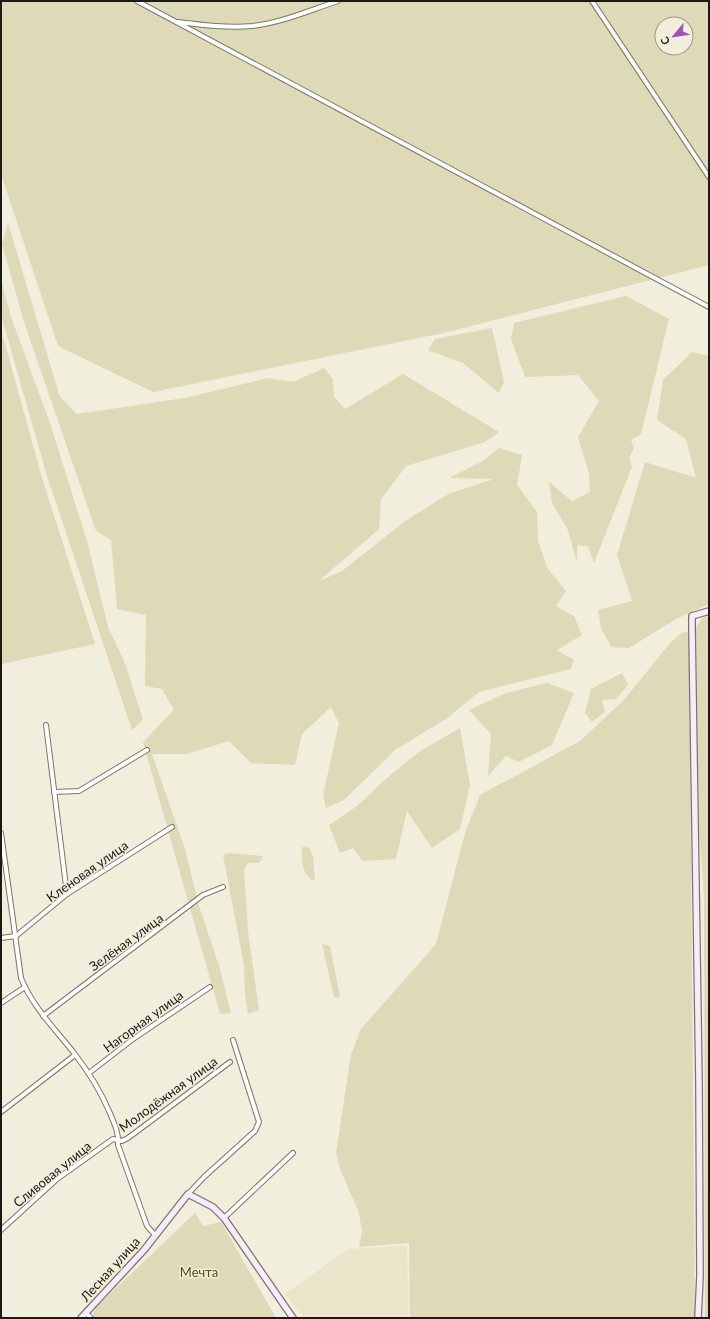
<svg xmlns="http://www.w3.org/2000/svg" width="710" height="1319" font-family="Lato,sans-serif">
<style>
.built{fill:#e9e5cb}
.green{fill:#ded9b6;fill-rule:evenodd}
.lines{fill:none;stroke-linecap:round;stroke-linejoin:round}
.street-casing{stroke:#7a7767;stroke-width:6}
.secondary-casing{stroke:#7a7767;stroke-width:8}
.street{stroke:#fff;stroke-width:4}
.secondary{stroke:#f8ebff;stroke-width:5.5}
.labels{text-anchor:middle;stroke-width:3;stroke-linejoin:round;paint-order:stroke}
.street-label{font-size:13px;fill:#1b1a14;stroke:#f1eedc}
.park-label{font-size:13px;fill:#574e07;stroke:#f1eedc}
</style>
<rect width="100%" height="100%" fill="#f1eedc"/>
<polygon class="built" points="407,1246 409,1318 304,1318 285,1294 348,1249"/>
<g class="green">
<path d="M1,1h708v264l-261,67 -295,60 -95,-46 -57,-172zM662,24h24v24h-24z"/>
<polygon points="8,223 60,397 77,414 185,398 268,378 293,382 324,368 333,379 334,397 345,409 403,374 499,432 485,442 406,466 381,499 379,529 319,581 342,571 404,522 448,494 494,479 449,478 483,461 499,448 522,455 517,485 537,512 538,541 548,569 566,591 556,606 574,616 582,635 557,650 574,660 571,669 479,692 446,719 395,750 344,800 326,808 323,795 339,723 331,707 302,734 295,765 251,763 229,741 187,754 152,754 185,849 199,906 220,969 231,1013 220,1014 143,742 174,710 162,689 145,686 146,615 117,609 111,540 96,531 24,322 2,244"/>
<polygon points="1,280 11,317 50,423 87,541 108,627 125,663 143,720 132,730 47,476 1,315"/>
<polygon points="626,296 669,319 641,434 631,440 634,448 629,458 632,467 594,563 588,546 577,545 577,563 568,530 552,503 549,482 572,501 590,492 589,473 578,437 599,401 578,375 525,377 511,339 514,323"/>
<polygon points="492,328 504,382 499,393 463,363 428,350 435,339"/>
<polygon points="1,329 42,478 95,644 1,664"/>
<polygon points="692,352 709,356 709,604 676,619 629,648 611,647 601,628 598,610 632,601 617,555 645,462 696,478 686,439 657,420 663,380"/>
<polygon points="709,616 709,1318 705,1318 704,896 699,828 696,628 702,618"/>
<polygon points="689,631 695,1318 410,1318 409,1243 359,1247 362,1231 359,1213 340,1169 336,1152 351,1055 361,1029 436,944 465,833 480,795 580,741 623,701 671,642 682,633"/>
<polygon points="622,673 628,685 616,699 602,700 605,712 592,722 585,713 591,689"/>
<polygon points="547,683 574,693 552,745 519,762 506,756 488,776 491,734 469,710 506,693"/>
<polygon points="460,728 470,785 460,829 432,848 407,811 396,859 363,861 353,848 340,853 329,825 356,807 388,777 420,751"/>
<path d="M302,847h7l4,9 2,25c-13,-4 -14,-22 -13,-34z"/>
<polygon points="229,853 263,856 259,863 248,863 244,870 248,931 259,1010 248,1014 245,995 244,965 223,855"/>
<polygon points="322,944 330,946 340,997 334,997"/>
<polygon points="195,1213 203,1226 221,1222 276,1318 92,1318 96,1307"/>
</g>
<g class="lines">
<g class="street-casing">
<g id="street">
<polyline points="137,1 709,307"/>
<polyline points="592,1 709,177"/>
<path d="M178,22c25,3 49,6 74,4 29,-3 58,-16 86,-25"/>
<polyline points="46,725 67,894"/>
<polyline points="54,792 79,791 147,750"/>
<path d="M1,833l20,145c11,28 34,51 53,75 14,18 26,37 35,58 5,12 10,21 9,34l29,81 8,9"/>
<polyline points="16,936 67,894 172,827"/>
<polyline points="1,938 16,936"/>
<polyline points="1,1003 25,987"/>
<polyline points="43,1016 203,895 223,887"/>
<polyline points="89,1073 133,1039 210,987"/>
<polyline points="1,1112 75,1055"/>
<polyline points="188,1194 204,1177 255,1131 259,1122 233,1040"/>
<polyline points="224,1218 293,1153"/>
<polyline points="1,1230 57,1179 113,1139 122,1141 128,1138 230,1062"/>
<polyline points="86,1313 91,1318"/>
</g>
</g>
<g class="secondary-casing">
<g id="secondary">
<polyline points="81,1318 144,1250 188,1194 213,1207 224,1218 293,1318"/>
<polyline points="698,1318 700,1276 699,1083 692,628 692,616 709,611"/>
</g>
</g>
<use href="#street" class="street"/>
<use href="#secondary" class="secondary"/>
</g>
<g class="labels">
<g class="street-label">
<text transform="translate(87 871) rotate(-35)" y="5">Кленовая улица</text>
<text transform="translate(126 942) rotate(-36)" y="5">Зелёная улица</text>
<text transform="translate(143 1021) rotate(-36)" y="5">Нагорная улица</text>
<text transform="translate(168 1094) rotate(-36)" y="5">Молодёжная улица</text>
<text transform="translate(52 1174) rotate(-39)" y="5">Сливовая улица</text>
<text transform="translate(110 1269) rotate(-48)" y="5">Лесная улица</text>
</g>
<g class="park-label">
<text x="199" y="1277">Мечта</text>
</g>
</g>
<rect width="710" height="1319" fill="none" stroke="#1b1a14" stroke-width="4"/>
<g transform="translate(674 36) rotate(241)"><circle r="19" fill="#f1eedc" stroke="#9b998c"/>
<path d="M0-3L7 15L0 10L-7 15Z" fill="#9f50c0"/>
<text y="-6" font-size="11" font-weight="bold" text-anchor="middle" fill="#1b1a14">С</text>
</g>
</svg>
